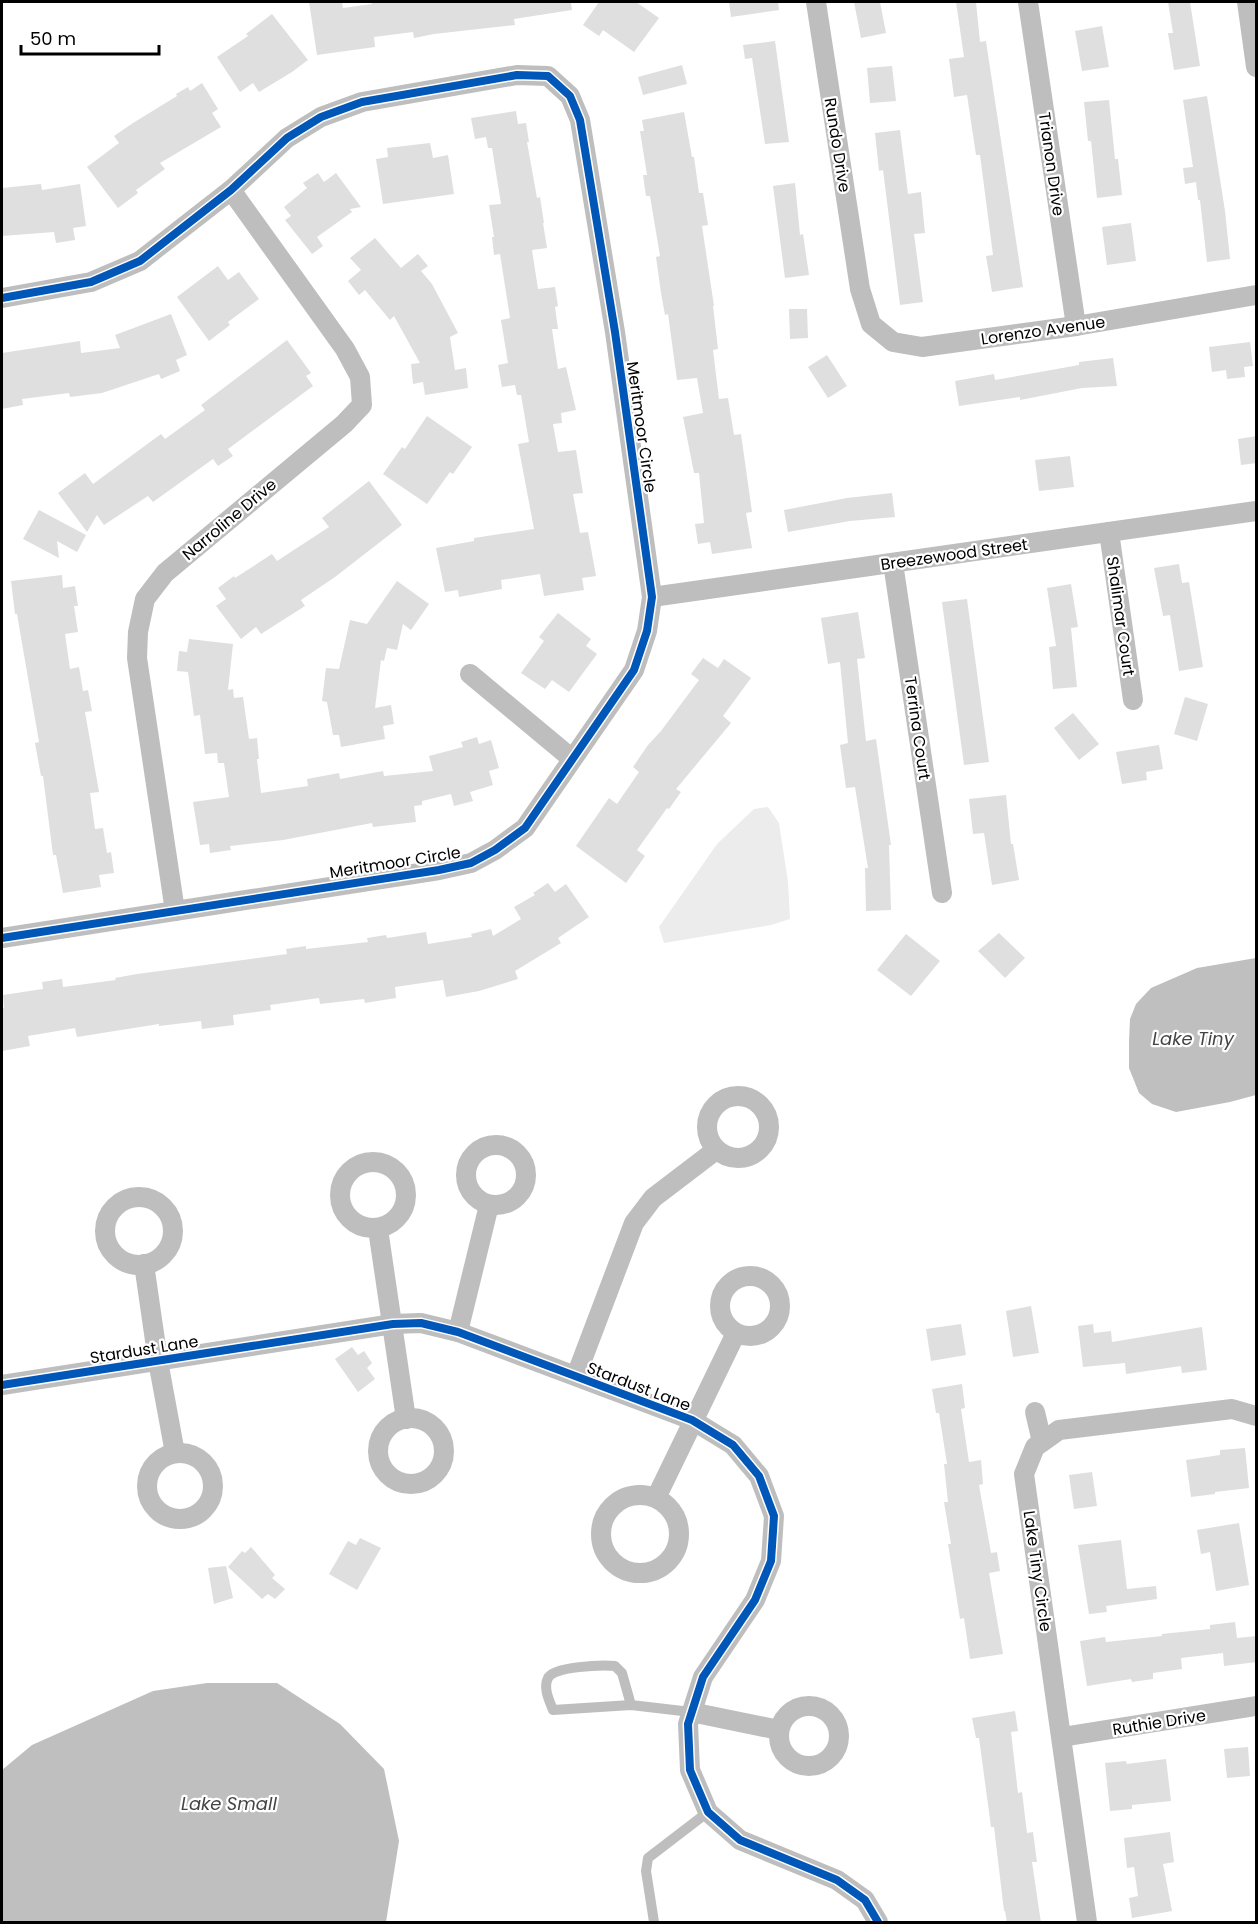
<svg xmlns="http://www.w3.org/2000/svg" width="1258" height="1924" font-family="Poppins,sans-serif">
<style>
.green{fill:#ececec}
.water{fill:#bfbfbf}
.building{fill:#dfdfdf}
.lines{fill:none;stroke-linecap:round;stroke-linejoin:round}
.service{stroke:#bebebe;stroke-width:10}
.minor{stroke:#bebebe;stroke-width:20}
.cycleway-casing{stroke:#fff;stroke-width:11}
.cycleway{stroke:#0057b8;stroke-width:8}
.labels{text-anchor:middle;stroke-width:4.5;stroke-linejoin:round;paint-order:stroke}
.street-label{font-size:16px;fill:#000;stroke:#fff}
.water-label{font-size:18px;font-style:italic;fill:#444;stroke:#fff}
</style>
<rect width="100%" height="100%" fill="#fff"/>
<polygon class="green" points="768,807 779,823 788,882 790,919 771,925 664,943 659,927 717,844 754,809"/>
<g class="water">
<polygon points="1256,958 1256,1095 1230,1102 1176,1112 1152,1104 1139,1093 1129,1068 1129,1042 1130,1019 1136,1004 1151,988 1197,968"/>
<polygon points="207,1683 277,1683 340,1724 384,1769 399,1841 386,1922 2,1922 2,1770 32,1745 153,1691"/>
</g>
<g class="building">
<polygon points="309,2 342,2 343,8 372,4 371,2 571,2 572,10 514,19 515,25 434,34 414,38 413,32 374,37 375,47 317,55"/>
<polygon points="599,2 636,2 659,18 634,52 603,30 599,36 583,25"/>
<polygon points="729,2 778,2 779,10 731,17"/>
<polygon points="854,2 880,2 886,33 861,38"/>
<polygon points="956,2 976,2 980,42 986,41 1023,287 992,292 986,256 993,255 980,155 976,155 967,95 954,97 949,59 964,57"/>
<polygon points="1168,2 1190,2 1200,66 1174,70 1168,33 1173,33"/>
<polygon points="272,14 308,60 292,72 259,92 253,83 240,92 217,57 248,36 246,34"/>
<polygon points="1102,26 1109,67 1082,71 1075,31"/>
<polygon points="775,41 789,142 765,144 752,58 745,59 743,45"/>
<polygon points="682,65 687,84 643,95 638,77"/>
<polygon points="892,66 896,101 870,103 867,68"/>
<polygon points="202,83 218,109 212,113 221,127 160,163 165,169 136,190 138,193 118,208 87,167 119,143 114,136 133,123 177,96 176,94 188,87 190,91"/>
<polygon points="1207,96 1225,211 1230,259 1207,262 1200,200 1198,200 1196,182 1185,184 1183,168 1193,167 1183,100"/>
<polygon points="1109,100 1115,159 1118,159 1122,195 1097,198 1091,141 1088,141 1084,102"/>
<polygon points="516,111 518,124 526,123 529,142 527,142 537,198 540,197 544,223 543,223 547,248 532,250 538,289 555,287 558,306 555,307 558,329 552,329 558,369 566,367 576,410 561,413 562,423 553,424 558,452 576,450 583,493 573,494 580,533 588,532 596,576 582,578 584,590 544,596 540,574 501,580 502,589 459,597 458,590 445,592 436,548 474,541 474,538 534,529 518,444 529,442 521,395 517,395 515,385 502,387 498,365 508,363 501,320 510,318 500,254 494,255 492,237 494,237 489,205 501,204 492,148 488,148 486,137 475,139 471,118"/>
<polygon points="684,112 692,157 694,157 699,193 703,193 708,225 702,226 714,306 713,306 718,349 713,350 719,399 728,398 734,435 741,434 752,512 746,513 752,548 712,554 710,542 698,544 695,524 704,523 699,473 694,473 683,417 703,413 697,378 677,380 668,314 665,315 661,293 656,257 660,256 650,196 646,196 643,175 647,175 640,131 644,131 642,120"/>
<polygon points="900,130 908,194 921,192 925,233 914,234 923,302 900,305 883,170 879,171 875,133"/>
<polygon points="430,143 433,158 448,155 454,194 383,204 376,159 388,157 387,148"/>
<polygon points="318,173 324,182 336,173 361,207 350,209 352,212 317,237 323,246 312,254 285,220 291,216 284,207 307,188 303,183"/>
<polygon points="795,183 800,235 803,234 809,275 785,278 773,186"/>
<polygon points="41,184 42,190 80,184 86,226 73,228 75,240 56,243 54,232 2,236 2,188"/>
<polygon points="1131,223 1136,261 1107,265 1102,227"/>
<polygon points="375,238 401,268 418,254 428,266 421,271 432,284 458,333 450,337 455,370 466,368 468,388 425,395 423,382 413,384 411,364 420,363 394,316 390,320 365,290 359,295 348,281 361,270 350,258"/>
<polygon points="218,266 228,280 239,272 259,299 228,322 230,325 209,341 177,297"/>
<polygon points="789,309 807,309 808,338 790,339"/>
<polygon points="171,314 187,355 176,360 180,371 161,379 159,374 102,393 70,397 69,393 22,399 23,405 2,409 2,353 80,341 81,353 120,348 115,335"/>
<polygon points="287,340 311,373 306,376 313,386 228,449 233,456 218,466 213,459 153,502 148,496 104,525 97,515 87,532 58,493 85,473 93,484 161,434 165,439 205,410 201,405"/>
<polygon points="1250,342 1253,366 1244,367 1245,377 1227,379 1226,370 1212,372 1209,347"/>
<polygon points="827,355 847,386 828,398 808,367"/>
<polygon points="1113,358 1117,386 1082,388 1020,400 1020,397 959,406 955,381 994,374 995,380 1079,365 1079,362"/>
<polygon points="427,416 472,447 453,474 450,472 427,504 383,474 402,447 405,449"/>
<polygon points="1257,436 1257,463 1241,465 1238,439"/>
<polygon points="1070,456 1074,487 1039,491 1035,460"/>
<polygon points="369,481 402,525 335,577 301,600 305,606 261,634 256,627 241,639 216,606 226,599 218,588 234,576 235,578 272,554 277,561 329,527 322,518"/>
<polygon points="892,493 895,517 850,521 788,532 784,510 847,498"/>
<polygon points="39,510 86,535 77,552 57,541 59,558 23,539"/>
<polygon points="1179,564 1182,583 1189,582 1203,667 1179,671 1170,615 1163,616 1154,568"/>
<polygon points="62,575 63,588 75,586 78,606 74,606 78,632 65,634 70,669 79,667 83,691 88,690 92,711 85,712 99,792 90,793 95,829 103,828 107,853 111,852 114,873 99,875 101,887 63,893 56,855 53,855 43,776 41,776 35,743 39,742 17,614 15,614 11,581"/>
<polygon points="397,581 429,604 411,630 403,624 397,650 387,648 384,661 381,660 375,708 391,705 394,724 383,726 385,739 341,747 339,735 333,735 327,702 322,701 326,668 339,669 350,620 367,624"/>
<polygon points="1071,584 1078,627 1071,628 1077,687 1053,689 1049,647 1056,646 1047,588"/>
<polygon points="967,599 989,762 964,765 942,602"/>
<polygon points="858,612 865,658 857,659 866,741 876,739 891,845 889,845 891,910 866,911 865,868 868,868 855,787 846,788 840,745 848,743 840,662 828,664 821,618"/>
<polygon points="558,613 591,639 586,646 597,654 569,692 552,680 545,689 521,673 544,641 539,637"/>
<polygon points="189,639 233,644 228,690 233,689 234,698 243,697 249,739 257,738 259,759 257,759 261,793 308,786 307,779 339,773 340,779 383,771 384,776 433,771 429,756 463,747 461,742 477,737 479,744 491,740 499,768 489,771 493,785 470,792 473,801 454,806 451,794 422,801 422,805 414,806 416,822 373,827 372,823 283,840 230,846 231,850 210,853 209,844 200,845 193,802 229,797 224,763 218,763 217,753 205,754 200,715 194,716 188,672 177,671 179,651 187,652"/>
<polygon points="703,658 718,668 724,659 751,678 723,716 731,723 676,789 681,792 669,809 667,808 637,850 645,856 626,883 576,846 609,798 617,804 639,772 633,767 648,745 661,731 699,680 691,674"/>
<polygon points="1185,697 1208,704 1197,741 1174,734"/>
<polygon points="1073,713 1099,744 1079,760 1054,728"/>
<polygon points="1159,745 1163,769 1146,772 1147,780 1122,784 1116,752"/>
<polygon points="1006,795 1011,844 1013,844 1019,880 992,885 984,833 973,834 969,799"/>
<polygon points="548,883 555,892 566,884 589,917 558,938 561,943 515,971 518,979 479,991 446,997 443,980 395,987 396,998 365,1003 364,999 320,1004 319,998 270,1005 271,1010 233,1015 234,1025 202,1029 201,1021 159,1026 159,1024 77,1037 75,1028 28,1036 30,1046 2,1051 2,1008 4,1008 3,995 43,989 42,982 62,979 63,987 116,980 115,978 137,974 287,954 286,949 306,946 306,949 368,942 367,938 386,935 387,938 426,932 428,944 472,937 471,934 491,929 493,936 521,919 514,907 535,895 533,893"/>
<polygon points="999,933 1025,958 1005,978 978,951"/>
<polygon points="906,934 940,961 911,996 877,970"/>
<polygon points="1031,1306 1039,1353 1013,1357 1006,1311"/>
<polygon points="961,1324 966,1355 931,1361 926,1329"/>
<polygon points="1093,1324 1094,1333 1111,1331 1112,1342 1202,1327 1207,1370 1182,1373 1181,1366 1126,1374 1125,1363 1083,1367 1078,1326"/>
<polygon points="352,1347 358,1355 364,1351 372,1363 367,1368 375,1379 358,1392 335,1359"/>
<polygon points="962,1384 965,1408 961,1409 969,1462 981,1460 983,1484 979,1485 991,1553 997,1552 1000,1571 989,1573 1003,1654 970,1659 964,1618 960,1619 948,1544 951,1544 944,1502 948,1502 944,1464 947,1464 939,1413 936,1413 932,1389"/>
<polygon points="1245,1448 1249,1488 1215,1492 1215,1494 1191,1497 1186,1460 1220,1455 1220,1450"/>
<polygon points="1092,1472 1097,1506 1074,1509 1069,1475"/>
<polygon points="1239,1523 1249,1585 1216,1591 1210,1552 1201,1554 1197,1530"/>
<polygon points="360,1538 381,1548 357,1590 329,1574 348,1541 356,1545"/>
<polygon points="1121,1540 1127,1589 1156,1586 1157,1599 1106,1606 1107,1612 1089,1614 1078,1545"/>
<polygon points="251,1547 275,1575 272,1578 285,1589 275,1599 268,1594 262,1599 228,1567 242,1551 245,1553"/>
<polygon points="226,1566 233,1598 214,1604 208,1568"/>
<polygon points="1235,1622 1237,1638 1257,1636 1257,1662 1224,1666 1223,1653 1181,1658 1182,1669 1153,1673 1153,1679 1132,1682 1131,1679 1087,1686 1080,1641 1105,1637 1106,1642 1162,1636 1162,1634 1210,1629 1210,1625"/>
<polygon points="1015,1711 1018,1731 1011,1732 1018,1793 1022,1792 1027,1833 1033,1832 1037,1862 1032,1862 1041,1923 1007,1923 1005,1911 1004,1911 994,1827 991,1827 979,1738 976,1738 972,1718"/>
<polygon points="1248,1747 1250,1776 1227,1778 1224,1749"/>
<polygon points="1166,1759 1171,1801 1132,1805 1132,1809 1110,1811 1105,1763 1126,1761 1127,1764"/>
<polygon points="1170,1832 1174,1862 1163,1864 1172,1911 1132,1918 1129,1898 1138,1896 1134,1867 1127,1868 1124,1838"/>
</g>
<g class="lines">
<g class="service">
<path d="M631,1705l-9,-32 -7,-7c-12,-1 -62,0 -67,12 -5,10 1,22 5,32l78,-5 60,7"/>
<polyline points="654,1922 646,1871 648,1858 708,1812"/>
</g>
<g class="minor">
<polyline points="816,2 860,289 871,324 893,342 922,347 1076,326 1256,295"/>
<polyline points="1028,2 1076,326"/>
<polyline points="1247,2 1256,67"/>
<polyline points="2,298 91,282 140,261 231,190 287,138 321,117 362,102 517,75 548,76 570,96 580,120 615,332 652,597 647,631 634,670 525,828 495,850 471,863 439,870 2,938"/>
<polyline points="1109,532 1133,700"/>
<polyline points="893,563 942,893"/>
<polyline points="652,597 1256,511"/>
<polyline points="470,674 571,758"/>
<polyline points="175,911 137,658 138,632 145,599 165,573 344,424 362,405 360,377 345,349 231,190"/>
<circle cx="738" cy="1127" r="31"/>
<circle cx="496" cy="1175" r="30"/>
<circle cx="373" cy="1195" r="33"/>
<circle cx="139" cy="1231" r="34"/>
<polyline points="378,1229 406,1419"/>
<polyline points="144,1264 158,1361 175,1453"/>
<circle cx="750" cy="1306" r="30"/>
<polyline points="458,1332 489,1205"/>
<polyline points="576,1376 634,1223 653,1198 716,1150"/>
<polyline points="2,1385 393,1324 421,1323 458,1332 692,1420 733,1445 759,1476 774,1516 771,1561 755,1600 703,1677 688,1724 690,1770 708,1812 740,1840 837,1880 865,1900 878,1922"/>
<polyline points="1035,1412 1042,1442"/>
<circle cx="411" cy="1451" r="33"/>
<circle cx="180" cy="1486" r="33"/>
<circle cx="640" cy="1534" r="39"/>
<polyline points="656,1498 736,1333"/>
<circle cx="809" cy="1736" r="30"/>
<polyline points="691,1712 779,1730"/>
<polyline points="1062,1737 1256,1706"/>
<polyline points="1087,1922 1024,1474 1035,1447 1059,1430 1232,1409 1256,1416"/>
</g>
<g class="cycleway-casing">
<g id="cycleway">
<polyline points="2,298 91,282 140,261 231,190 287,138 321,117 362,102 517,75 548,76 570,96 580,120 615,332 652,597 647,631 634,670 525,828 495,850 471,863 439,870 2,938"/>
<polyline points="2,1385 393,1324 421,1323 458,1332 692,1420 733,1445 759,1476 774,1516 771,1561 755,1600 703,1677 688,1724 690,1770 708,1812 740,1840 837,1880 865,1900 878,1922"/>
</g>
</g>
<use href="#cycleway" class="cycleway"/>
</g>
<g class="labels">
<g class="street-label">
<text transform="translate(838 145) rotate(81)" y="6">Rundo Drive</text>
<text transform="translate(1052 164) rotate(82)" y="6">Trianon Drive</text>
<text transform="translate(1043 330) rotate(-8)" y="6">Lorenzo Avenue</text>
<text transform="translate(642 427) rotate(82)" y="6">Meritmoor Circle</text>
<text transform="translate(229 519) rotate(-40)" y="6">Narroline Drive</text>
<text transform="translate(954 554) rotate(-8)" y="6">Breezewood Street</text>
<text transform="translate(1121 616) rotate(82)" y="6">Shalimar Court</text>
<text transform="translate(918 728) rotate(82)" y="6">Terrina Court</text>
<text transform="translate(395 862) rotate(-9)" y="6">Meritmoor Circle</text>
<text transform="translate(144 1349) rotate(-9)" y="6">Stardust Lane</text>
<text transform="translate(639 1386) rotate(21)" y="6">Stardust Lane</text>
<text transform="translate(1038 1571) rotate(82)" y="6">Lake Tiny Circle</text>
<text transform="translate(1159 1722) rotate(-9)" y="6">Ruthie Drive</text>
</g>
<g class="water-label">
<text x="1193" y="1045">Lake Tiny</text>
<text x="229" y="1810">Lake Small</text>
</g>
</g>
<rect width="1258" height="1924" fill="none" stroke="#000000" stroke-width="6"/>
<path d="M21 45v9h138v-9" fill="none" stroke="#000000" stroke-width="3"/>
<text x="30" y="45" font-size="18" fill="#000000" stroke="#ffffff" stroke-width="4.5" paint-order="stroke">50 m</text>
</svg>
